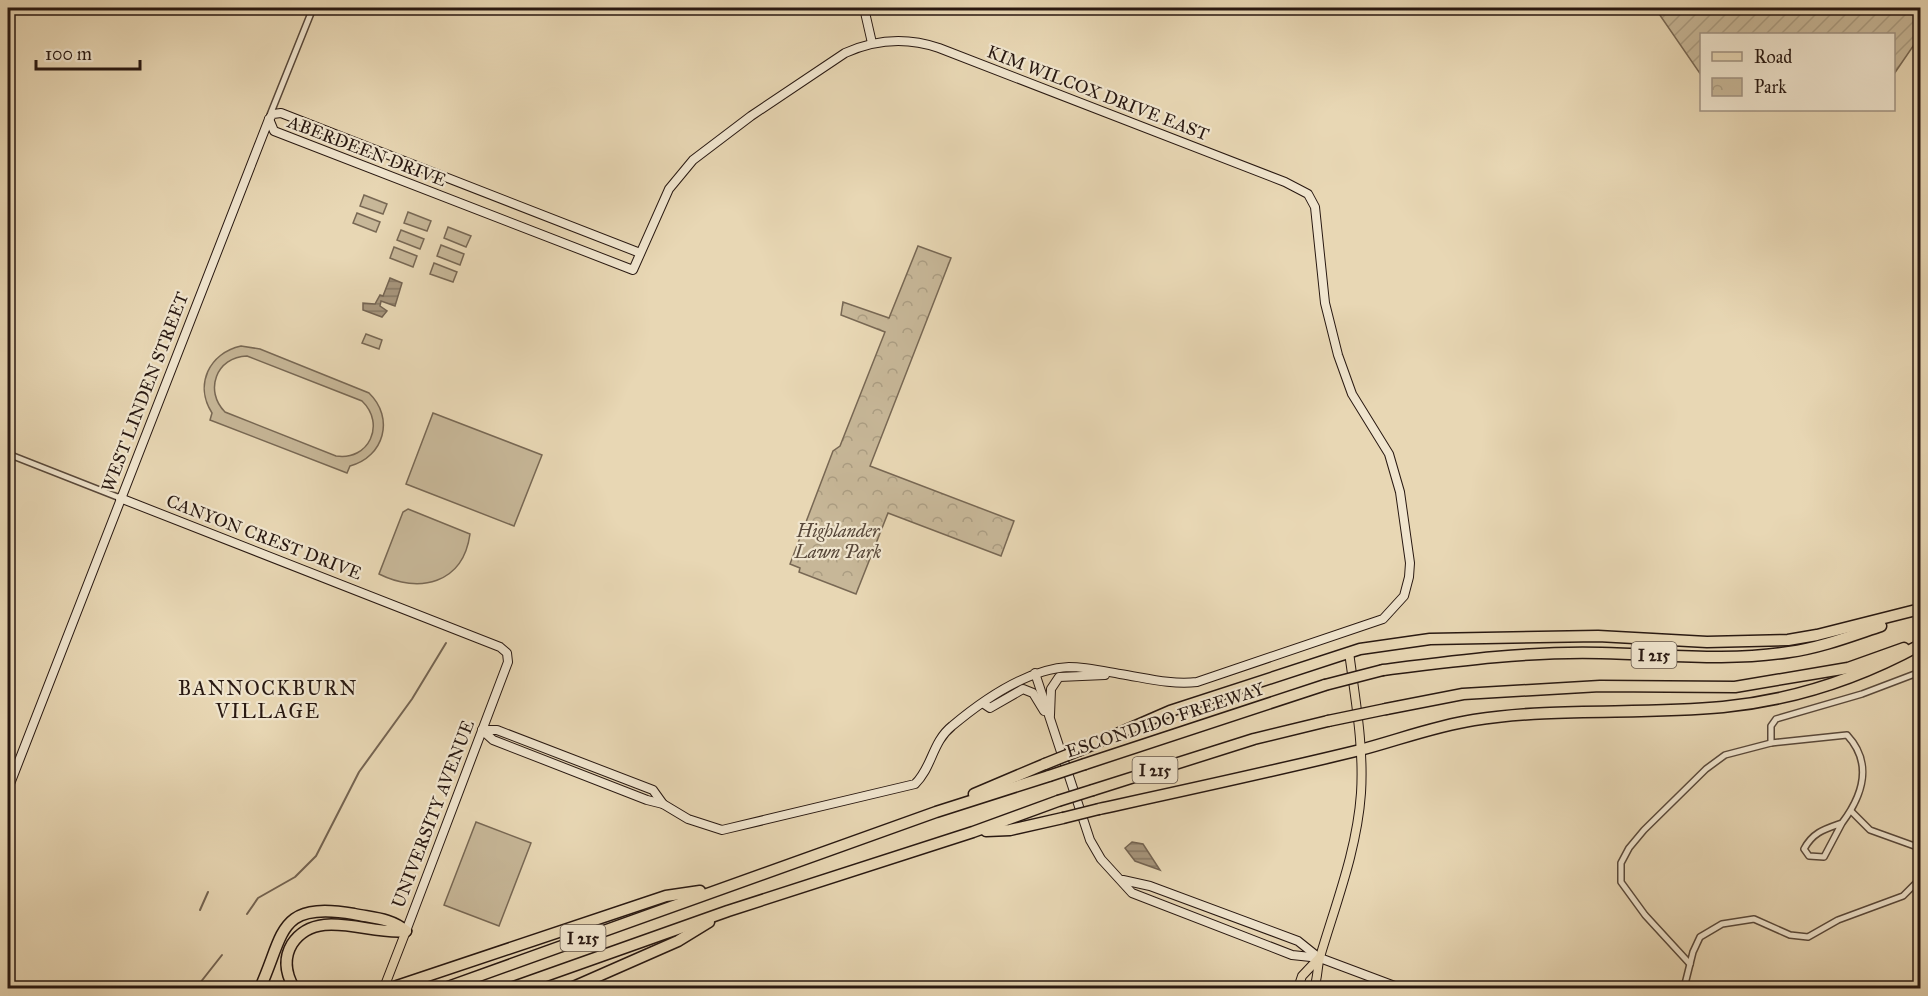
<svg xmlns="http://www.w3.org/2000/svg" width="1928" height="996" font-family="'IM FELL Great Primer',serif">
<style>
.park{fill:url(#park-crowns);stroke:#786854;stroke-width:1.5}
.garden{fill:url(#garden-furrows);stroke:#786854;stroke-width:1.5}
.pitch{fill:#c7b798;stroke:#786854;stroke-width:1.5;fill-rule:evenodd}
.water{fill:url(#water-rules);stroke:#746452;stroke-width:1.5}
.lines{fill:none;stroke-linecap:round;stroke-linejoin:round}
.stream{stroke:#746452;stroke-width:2}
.street-casing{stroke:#58483a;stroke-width:8}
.secondary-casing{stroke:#281811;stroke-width:10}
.primary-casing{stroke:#281811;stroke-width:10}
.highway-casing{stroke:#281811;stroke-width:13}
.street{stroke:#f0e5ce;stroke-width:5}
.secondary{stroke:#f0e5ce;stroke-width:8}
.primary{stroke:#e8d7b4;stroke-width:8}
.highway{stroke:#e8d7b4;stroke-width:10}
.highway-bridge-casing{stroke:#281811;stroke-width:13;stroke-linecap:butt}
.highway-bridge{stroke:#e8d7b4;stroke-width:10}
.labels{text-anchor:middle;stroke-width:4.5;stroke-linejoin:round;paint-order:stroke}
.shield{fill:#f0e5ce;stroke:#64564a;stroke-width:1.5}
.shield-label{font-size:16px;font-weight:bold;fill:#281811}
.street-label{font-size:18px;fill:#281811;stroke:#f0e5ce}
.park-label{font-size:18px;font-style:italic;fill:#58483a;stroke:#f0e5ce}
.neighbourhood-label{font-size:20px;letter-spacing:1.5px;fill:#281811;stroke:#f0e5ce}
</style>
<defs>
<pattern id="park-crowns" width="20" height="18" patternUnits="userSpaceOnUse" patternTransform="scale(1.5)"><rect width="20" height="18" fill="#c7b798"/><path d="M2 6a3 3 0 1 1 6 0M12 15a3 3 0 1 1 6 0" fill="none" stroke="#ab9d82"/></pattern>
<pattern id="garden-furrows" width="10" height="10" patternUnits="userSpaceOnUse" patternTransform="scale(1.5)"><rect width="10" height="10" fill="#c7b798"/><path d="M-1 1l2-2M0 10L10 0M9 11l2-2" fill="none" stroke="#ab9d82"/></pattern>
<pattern id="water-rules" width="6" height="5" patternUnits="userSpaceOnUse" patternTransform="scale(1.5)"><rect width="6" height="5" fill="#a7967d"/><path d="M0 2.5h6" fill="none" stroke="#887965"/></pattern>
</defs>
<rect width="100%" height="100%" fill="#e8d7b4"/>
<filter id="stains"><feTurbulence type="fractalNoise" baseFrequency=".00333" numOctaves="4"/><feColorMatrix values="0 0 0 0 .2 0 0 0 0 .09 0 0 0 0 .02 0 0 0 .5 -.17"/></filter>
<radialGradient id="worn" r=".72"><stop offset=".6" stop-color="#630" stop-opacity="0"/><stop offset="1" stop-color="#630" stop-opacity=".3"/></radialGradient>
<polygon class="park" points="918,246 951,258 870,466 1014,521 1001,556 888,513 856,594 799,572 800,568 790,564 833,451 840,446 885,332 841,315 843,302 889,318"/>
<polygon class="garden" points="1655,8 1920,8 1920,36 1894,74 1894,34 1702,34 1701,75"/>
<g class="pitch">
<polygon points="364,195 387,204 383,214 360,206"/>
<polygon points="408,212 431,221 427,231 404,223"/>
<polygon points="357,213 380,222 376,232 353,223"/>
<polygon points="448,227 471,236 466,247 444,238"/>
<polygon points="401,230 424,239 420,249 397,240"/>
<polygon points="441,245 464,254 460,265 437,256"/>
<polygon points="394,247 417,256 413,267 390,258"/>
<polygon points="434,263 457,272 453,282 430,274"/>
<polygon points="366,334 382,340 379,349 362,343"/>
<path d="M241,346l19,3 109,44c26,25 15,64 -19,73l-3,7 -137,-53 2,-7c-18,-28 -3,-60 29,-67zM247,356l115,45c24,23 7,60 -26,55l-111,-44c-21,-21 -9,-55 22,-56z"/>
<polygon points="433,413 542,455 514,526 406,484"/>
<path d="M408,509l62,25c-7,50 -51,60 -91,40l24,-62z"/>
<polygon points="476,822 531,843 499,926 444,905"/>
</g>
<g class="water">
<polygon points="390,278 402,283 395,306 381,301 380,306 387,311 382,317 363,310 363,303 375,304 380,295 383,296"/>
<polygon points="1132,842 1143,844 1160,870 1135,861 1125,848"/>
</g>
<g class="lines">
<g class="stream">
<polyline points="200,910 208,892"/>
<polyline points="247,914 258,898 295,877 316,856 359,772 412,699 446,643"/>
<polyline points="196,988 222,955"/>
</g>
<g class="street-casing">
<g id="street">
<polyline points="270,115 313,8"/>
<polyline points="8,454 120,498"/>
<polyline points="1771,743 1771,726 1776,719 1862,694 1920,672"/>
<polyline points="1851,811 1870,830 1920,848"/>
<path d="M1690,964l-45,-49 -24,-33v-19l8,-15 15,-18 62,-61 19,-14 46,-12 76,-8c26,28 16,60 -5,88 -17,6 -29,9 -38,26l5,7 15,1 18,-34"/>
<polyline points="1684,988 1693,952 1700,937 1722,924 1754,919 1790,935 1808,937 1838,920 1903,896 1920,879"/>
</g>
</g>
<g class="secondary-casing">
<g id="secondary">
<polyline points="864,8 872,43"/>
<path d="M269,119l5,12 359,139 36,-81 24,-29 58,-44 94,-63c31,-14 62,-16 94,-5l346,134 23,12 7,13 10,96 13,52 14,39 37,60 11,38 10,71 -1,14 -5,19 -21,23 -186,63c-26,3 -51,-4 -77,-8 -17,-3 -34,-7 -51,-7 -42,2 -86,33 -117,59 -20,16 -20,42 -37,58l-193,46 -34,-11 -25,-15 -16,-4 -154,-60 -11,-10"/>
<polyline points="120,498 500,647 507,653 508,662 406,931"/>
<polyline points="1035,673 1090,840 1101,859 1132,893 1292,955 1320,958 1400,988"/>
<polyline points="984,704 990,708 1023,689 1033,693 1044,711"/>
<polyline points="1050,715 1051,689 1059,677 1105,675"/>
<polyline points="482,730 497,730 653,790 663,804"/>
<polyline points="8,789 269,119 273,114 281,113 640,253"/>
<polyline points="1123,880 1150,886 1298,941 1318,957"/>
</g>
</g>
<g class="primary-casing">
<g id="primary">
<polyline points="385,985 406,931"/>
<polyline points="1298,988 1302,976 1319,958"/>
<path d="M1314,988c4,-10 3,-21 6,-31 16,-54 37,-107 41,-164 3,-47 -6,-95 -12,-141"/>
</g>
</g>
<g class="highway-casing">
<g id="highway">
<path d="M1383,670c71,-9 146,-19 218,-17 63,1 125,9 188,-1 31,-4 62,-16 92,-26"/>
<polyline points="1386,709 1463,694 1600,686 1735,687 1848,668 1904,648"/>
<polyline points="1080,750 1170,711 1360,649 1430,639 1598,636 1707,642 1788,640 1817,635 1920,609"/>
<polyline points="1085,764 1325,685"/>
<polyline points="1093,790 1254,739 1328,721"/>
<polyline points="974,794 1045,764"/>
<path d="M1099,809c87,-19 175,-38 261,-59 38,-10 75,-24 114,-30 82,-13 166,-5 249,-13 71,-7 135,-28 197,-62"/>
<polyline points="986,831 1010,830 1063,818"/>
<path d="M260,988c25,-55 17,-87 94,-74 19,4 37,4 52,17"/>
<path d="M294,988c-8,-14 -11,-29 -2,-44 25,-38 78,-8 114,-13"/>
<polyline points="391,988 666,896 700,891"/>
<polyline points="445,988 936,812 1049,776"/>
<polyline points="511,988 728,911 973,832 1058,801"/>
<polyline points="571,988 678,941 709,922"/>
</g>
</g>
<use href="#street" class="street"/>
<use href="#secondary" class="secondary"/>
<use href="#primary" class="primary"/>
<use href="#highway" class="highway"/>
<g class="highway-bridge-casing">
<g id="highway-bridge">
<polyline points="1325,685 1383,670"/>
<polyline points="1328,721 1386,709"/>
<polyline points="1045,764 1080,750"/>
<polyline points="1049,776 1085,764"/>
<polyline points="1058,801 1093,790"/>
<polyline points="1063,818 1099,809"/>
</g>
</g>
<use href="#highway-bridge" class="highway-bridge"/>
</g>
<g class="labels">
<g class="shield">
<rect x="1631.5" y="642" width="45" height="26" rx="4.5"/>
<rect x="1132.5" y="757" width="45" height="26" rx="4.5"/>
<rect x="560.5" y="925" width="45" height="26" rx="4.5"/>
</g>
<g class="shield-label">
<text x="1654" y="661">I 215</text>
<text x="1155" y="776">I 215</text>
<text x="583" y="944">I 215</text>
</g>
<g class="street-label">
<text transform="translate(1098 93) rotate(21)" y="6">KIM WILCOX DRIVE EAST</text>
<text transform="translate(367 151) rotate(21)" y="6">ABERDEEN DRIVE</text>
<text transform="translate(145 392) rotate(-69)" y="6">WEST LINDEN STREET</text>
<text transform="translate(264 537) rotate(21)" y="6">CANYON CREST DRIVE</text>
<text transform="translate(1165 720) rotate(-18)" y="6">ESCONDIDO FREEWAY</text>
<text transform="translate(433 814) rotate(-69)" y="6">UNIVERSITY AVENUE</text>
</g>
<g class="park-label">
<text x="838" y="537">Highlander<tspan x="838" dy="21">Lawn Park</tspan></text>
</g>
<g class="neighbourhood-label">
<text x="268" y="695">BANNOCKBURN<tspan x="268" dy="23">VILLAGE</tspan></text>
</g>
</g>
<rect width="1928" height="996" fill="none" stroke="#e8d7b4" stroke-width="30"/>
<rect x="9" y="9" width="1910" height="978" fill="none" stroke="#281811" stroke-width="3"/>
<rect x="15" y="15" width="1898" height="966" fill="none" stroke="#281811" stroke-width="1.5"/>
<rect x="1700" y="33" width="195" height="78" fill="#f0e5ce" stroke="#a09382" stroke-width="1.5"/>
<rect x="1712" y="52" width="30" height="9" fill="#e8d7b4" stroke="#a09382" stroke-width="1.5"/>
<text x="1754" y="63" font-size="18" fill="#281811">Road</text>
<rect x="1712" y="78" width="30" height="18" fill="url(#park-crowns)" stroke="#a09382" stroke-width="1.5"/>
<text x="1754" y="93" font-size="18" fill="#281811">Park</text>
<path d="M36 60v9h104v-9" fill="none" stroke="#281811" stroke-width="3"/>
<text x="45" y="60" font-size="18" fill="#281811" stroke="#f0e5ce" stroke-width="4.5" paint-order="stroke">100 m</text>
<rect width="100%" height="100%" filter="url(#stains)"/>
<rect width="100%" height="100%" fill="url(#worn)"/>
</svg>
